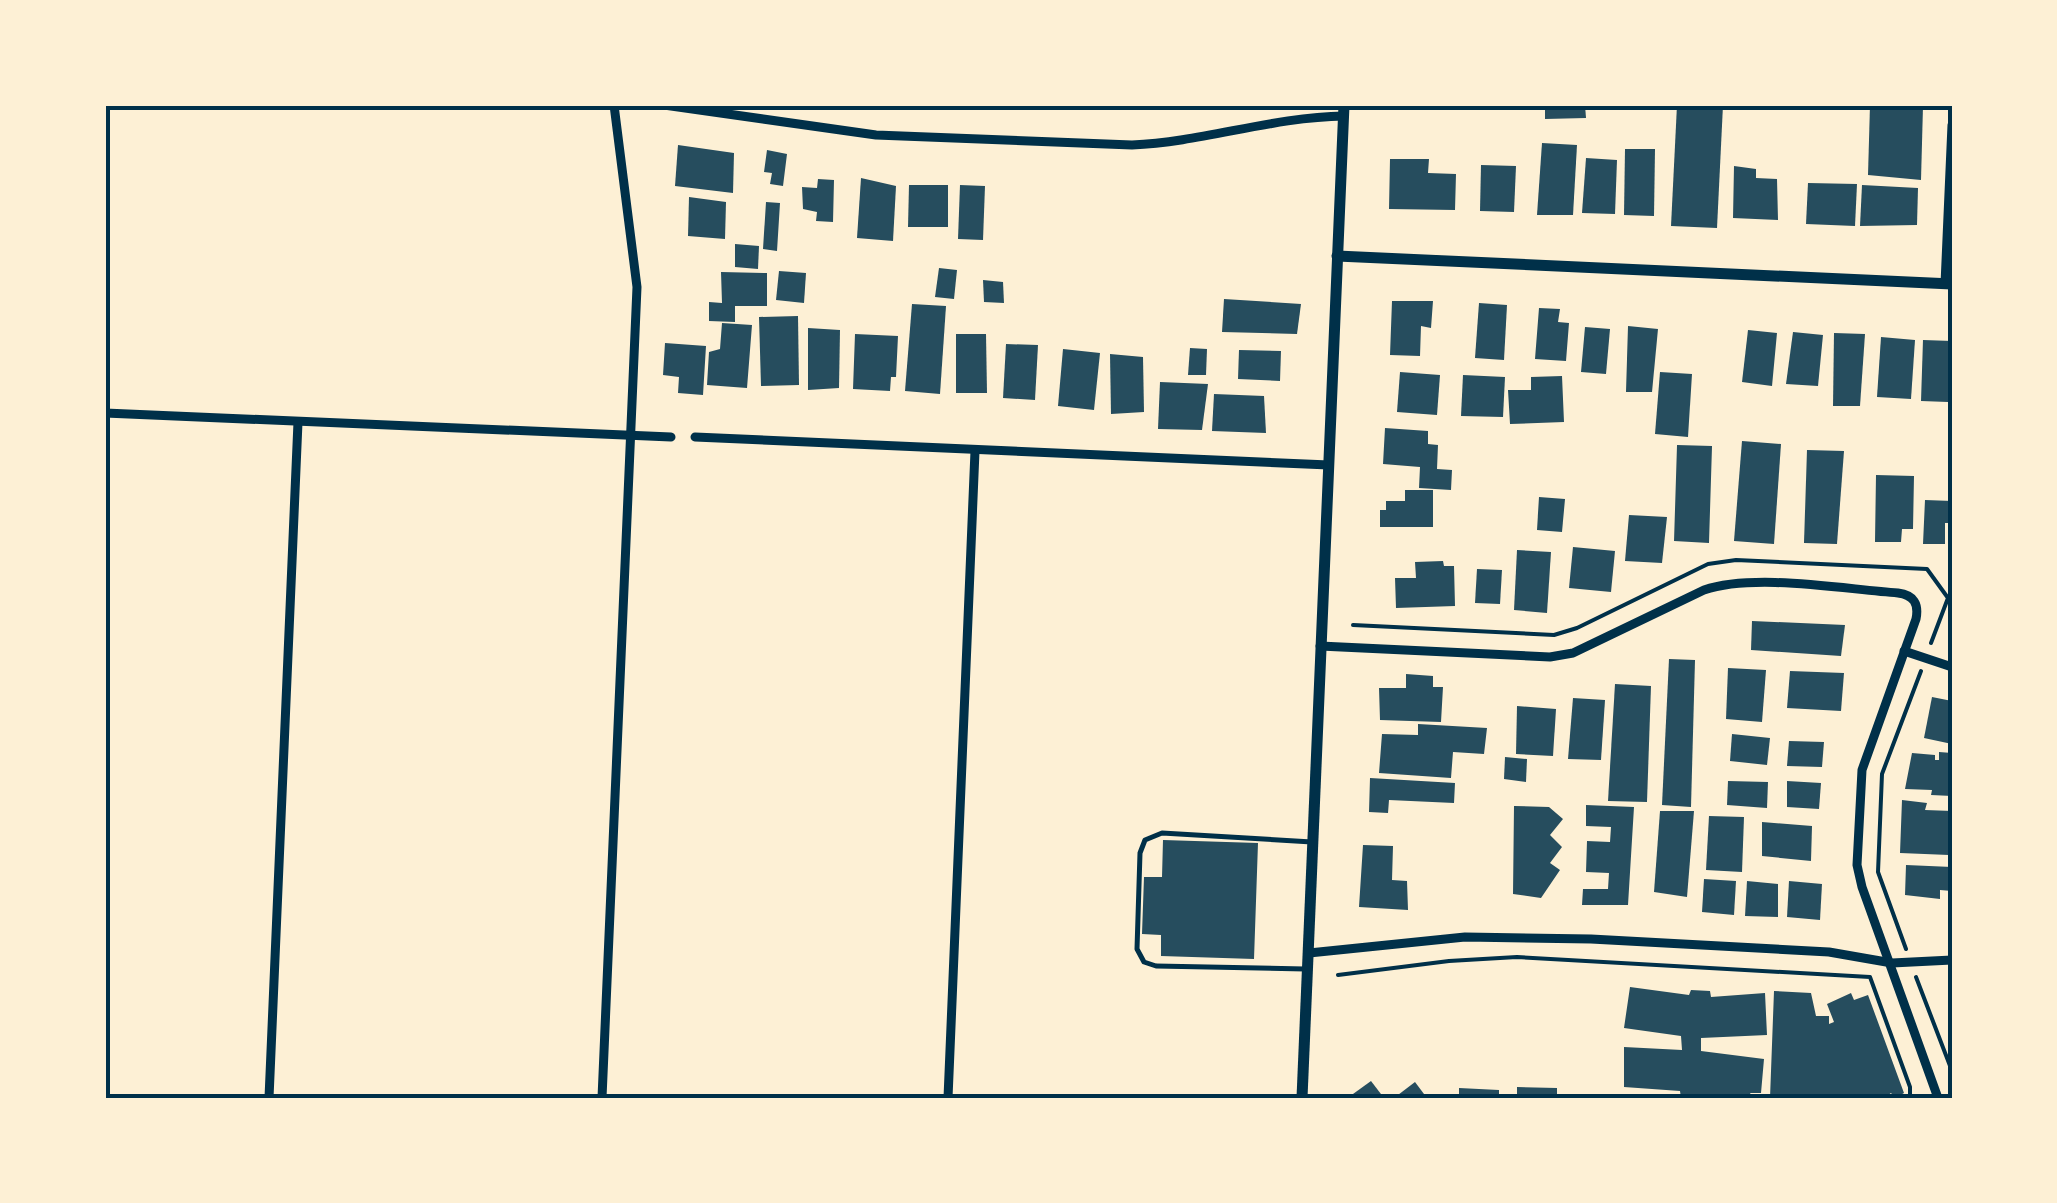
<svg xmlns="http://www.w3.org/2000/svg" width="2057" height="1203" font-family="Ubuntu,sans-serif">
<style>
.building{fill:#264d5e}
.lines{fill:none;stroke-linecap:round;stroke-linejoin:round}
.path{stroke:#003049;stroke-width:4}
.service{stroke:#003049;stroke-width:5}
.minor{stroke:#003049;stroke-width:9}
.tertiary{stroke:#003049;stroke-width:11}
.neatline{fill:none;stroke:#003049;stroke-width:4}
</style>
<rect width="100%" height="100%" fill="#fdf0d5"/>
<g class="building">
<polygon points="1545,105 1585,105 1586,118 1545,119"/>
<polygon points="1677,105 1723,105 1717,228 1671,226"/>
<polygon points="1870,105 1923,106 1921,180 1868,175"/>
<polygon points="1542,143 1577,145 1573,215 1537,215"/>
<polygon points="678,145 734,153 733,193 675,186"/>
<polygon points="1625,149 1655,149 1654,216 1624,215"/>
<polygon points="767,150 787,154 783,186 770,184 772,173 764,172"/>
<polygon points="1586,158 1617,160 1615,214 1582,213"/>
<polygon points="1390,159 1429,159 1428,173 1456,174 1455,210 1389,209"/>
<polygon points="1481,165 1516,166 1514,212 1480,211"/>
<polygon points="1734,166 1756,169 1756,178 1777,179 1778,220 1733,218"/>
<polygon points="861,178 896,186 893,241 857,238"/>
<polygon points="818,179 834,180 833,222 816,221 817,212 803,209 802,187 817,188"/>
<polygon points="1808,183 1857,184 1855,226 1806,224"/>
<polygon points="909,185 948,185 948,227 908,227"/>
<polygon points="960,185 985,186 983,240 958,239"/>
<polygon points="1862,185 1918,188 1917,225 1860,226"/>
<polygon points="689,197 726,202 725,239 688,236"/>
<polygon points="766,202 780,203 777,251 763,249"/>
<polygon points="735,244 759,246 758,269 735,267"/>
<polygon points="939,268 957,270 954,299 935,297"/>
<polygon points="779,271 806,273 804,303 776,300"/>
<polygon points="721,272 767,273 767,306 735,306 735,322 709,321 709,302 722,303"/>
<polygon points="983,280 1003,282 1004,303 984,302"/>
<polygon points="1224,299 1301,304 1297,334 1222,332"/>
<polygon points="1392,301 1433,301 1431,328 1421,326 1420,356 1390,355"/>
<polygon points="1479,303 1507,305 1504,360 1475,358"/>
<polygon points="912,304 946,306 940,394 905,391"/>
<polygon points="1539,308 1560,309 1558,322 1569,323 1566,361 1535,359"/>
<polygon points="798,316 799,385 761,386 759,317"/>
<polygon points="722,323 752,325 747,388 707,385 709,352 720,349"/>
<polygon points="1628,326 1658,329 1652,392 1626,392"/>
<polygon points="1585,327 1610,329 1606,374 1581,372"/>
<polygon points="808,328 840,330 839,388 808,390"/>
<polygon points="1748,330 1777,333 1772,386 1742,382"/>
<polygon points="1793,332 1823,335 1818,386 1786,384"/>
<polygon points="1834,333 1865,334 1860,406 1833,406"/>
<polygon points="855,334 898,336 896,377 891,377 890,391 853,389"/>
<polygon points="956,334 986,334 987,393 956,393"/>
<polygon points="1881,337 1915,340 1911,399 1877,397"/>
<polygon points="1923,340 1952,341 1948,402 1921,401"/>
<polygon points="665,343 706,346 703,395 678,393 679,377 663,375"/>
<polygon points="1006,344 1038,345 1035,400 1003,398"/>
<polygon points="1190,348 1207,349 1206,375 1188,375"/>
<polygon points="1063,349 1100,353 1094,410 1058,406"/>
<polygon points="1239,350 1281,351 1280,381 1238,379"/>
<polygon points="1110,354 1143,357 1144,412 1111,414"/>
<polygon points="1400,372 1440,375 1437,415 1397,412"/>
<polygon points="1660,372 1692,374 1688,437 1655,434"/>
<polygon points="1463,375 1505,377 1503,417 1461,416"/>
<polygon points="1562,376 1564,422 1510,424 1508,390 1531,390 1531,377"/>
<polygon points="1160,382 1208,384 1202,430 1158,429"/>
<polygon points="1214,394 1264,396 1266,433 1212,431"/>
<polygon points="1385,428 1428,431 1428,444 1438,445 1437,469 1452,470 1451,490 1419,488 1420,467 1383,464"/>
<polygon points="1742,441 1781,444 1774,544 1734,541"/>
<polygon points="1677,445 1712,446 1709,543 1674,541"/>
<polygon points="1807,450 1844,451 1837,544 1804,543"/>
<polygon points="1876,475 1914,476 1913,529 1902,529 1901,542 1875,542"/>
<polygon points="1405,490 1433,490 1433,527 1380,527 1380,510 1386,510 1386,501 1405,501"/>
<polygon points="1539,497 1565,499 1562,532 1537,530"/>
<polygon points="1925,500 1952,501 1952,523 1945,523 1945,544 1923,544"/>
<polygon points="1629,515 1667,517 1662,563 1625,561"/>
<polygon points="1573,547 1615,551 1611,592 1569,588"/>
<polygon points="1517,550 1551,552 1547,613 1514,610"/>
<polygon points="1443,561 1444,566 1454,566 1455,606 1396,608 1395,578 1416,578 1415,562"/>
<polygon points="1477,569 1502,570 1500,604 1475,603"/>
<polygon points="1752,621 1845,625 1841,656 1751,650"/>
<polygon points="1669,659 1695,660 1691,807 1662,805"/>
<polygon points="1728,668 1766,670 1762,722 1726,719"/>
<polygon points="1790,671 1844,673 1841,711 1787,708"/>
<polygon points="1406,674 1433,676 1433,687 1443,687 1441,722 1380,720 1379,688 1406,688"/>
<polygon points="1615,684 1651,686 1647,802 1608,801"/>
<polygon points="1932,697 1952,701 1952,744 1924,738"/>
<polygon points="1573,698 1605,700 1601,760 1568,759"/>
<polygon points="1517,706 1556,709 1553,756 1516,754"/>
<polygon points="1418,724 1487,728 1484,754 1453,752 1451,778 1379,773 1382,734 1418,735"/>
<polygon points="1732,734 1770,738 1767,765 1730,761"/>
<polygon points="1789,741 1824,742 1822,767 1787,766"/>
<polygon points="1939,752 1952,753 1952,796 1931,795 1932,790 1905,789 1912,753 1935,755 1935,760 1939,760"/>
<polygon points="1505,757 1527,759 1526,782 1504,779"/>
<polygon points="1370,778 1455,783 1454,803 1389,800 1388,813 1369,812"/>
<polygon points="1728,781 1768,782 1767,808 1727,805"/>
<polygon points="1787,781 1821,783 1819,809 1787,807"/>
<polygon points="1902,800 1927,803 1925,810 1952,811 1949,855 1900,853"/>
<polygon points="1586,805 1634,807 1628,905 1582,905 1583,889 1608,889 1609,873 1586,872 1587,841 1610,842 1611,827 1586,826"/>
<polygon points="1514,806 1549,807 1563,819 1550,835 1562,847 1550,863 1560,870 1541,898 1513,894"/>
<polygon points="1660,811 1694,811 1687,897 1654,892"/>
<polygon points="1709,816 1744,817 1742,872 1706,870"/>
<polygon points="1762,822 1812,826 1811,861 1762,856"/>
<polygon points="1163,840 1258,843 1254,959 1161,956 1161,935 1142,934 1144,877 1162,877"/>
<polygon points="1363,845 1393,846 1392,880 1407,881 1408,910 1359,907"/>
<polygon points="1906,865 1952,867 1952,891 1940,890 1940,899 1905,895"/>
<polygon points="1704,879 1736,881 1734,915 1702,912"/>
<polygon points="1747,881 1778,884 1778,917 1745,916"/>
<polygon points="1789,881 1822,884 1820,920 1787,917"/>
<polygon points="1630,987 1689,995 1691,990 1710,991 1711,997 1765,993 1767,1035 1701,1038 1701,1051 1764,1059 1761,1093 1750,1093 1753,1098 1681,1098 1680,1091 1624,1087 1624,1047 1682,1050 1681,1036 1624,1028"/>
<polygon points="1774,991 1811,993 1816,1016 1829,1016 1829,1024 1834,1022 1827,1004 1851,993 1854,1000 1868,995 1904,1093 1895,1098 1891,1093 1884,1098 1770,1098"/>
<polygon points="1371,1081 1384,1098 1356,1098 1353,1094"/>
<polygon points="1415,1082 1427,1098 1394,1098"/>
<polygon points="1517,1087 1557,1088 1557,1098 1517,1098"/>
<polygon points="1459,1088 1499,1090 1499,1098 1459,1098"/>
</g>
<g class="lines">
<g class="path">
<polyline points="1353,625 1554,635 1577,628 1708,564 1736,560 1927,569 1948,598 1931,643"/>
<polyline points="1906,949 1878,872 1882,774 1921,671"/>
<polyline points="1338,975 1449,961 1517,957 1870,977 1910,1087 1910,1098"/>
<polyline points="1916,977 1952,1071"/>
</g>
<polyline class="service" points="1305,969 1156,966 1144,962 1137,949 1140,853 1145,840 1162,833 1312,842"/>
<g class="minor">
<path d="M664,105l212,30 256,10c71,-3 140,-28 212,-29"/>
<polyline points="1945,284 1952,125"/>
<polyline points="105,413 671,437"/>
<polyline points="695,437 1329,465"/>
<path d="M1320,646l230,11 23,-4 131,-63c51,-17 138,-1 194,3 16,2 21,11 18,26l-54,151 -5,95 5,22 76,211"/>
<polyline points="1904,651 1952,667"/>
<polyline points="1309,953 1465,937 1591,939 1829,952 1892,963 1952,960"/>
<polyline points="269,1098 298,422"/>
<polyline points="602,1098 637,287 614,105"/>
<polyline points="948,1098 975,451"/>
</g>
<g class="tertiary">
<polyline points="1337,256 1952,284"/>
<polyline points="1302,1098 1344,105"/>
</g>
</g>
<rect width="2057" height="1203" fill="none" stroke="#fdf0d5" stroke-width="215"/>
<rect x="108" y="108" width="1842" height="988" class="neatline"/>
</svg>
